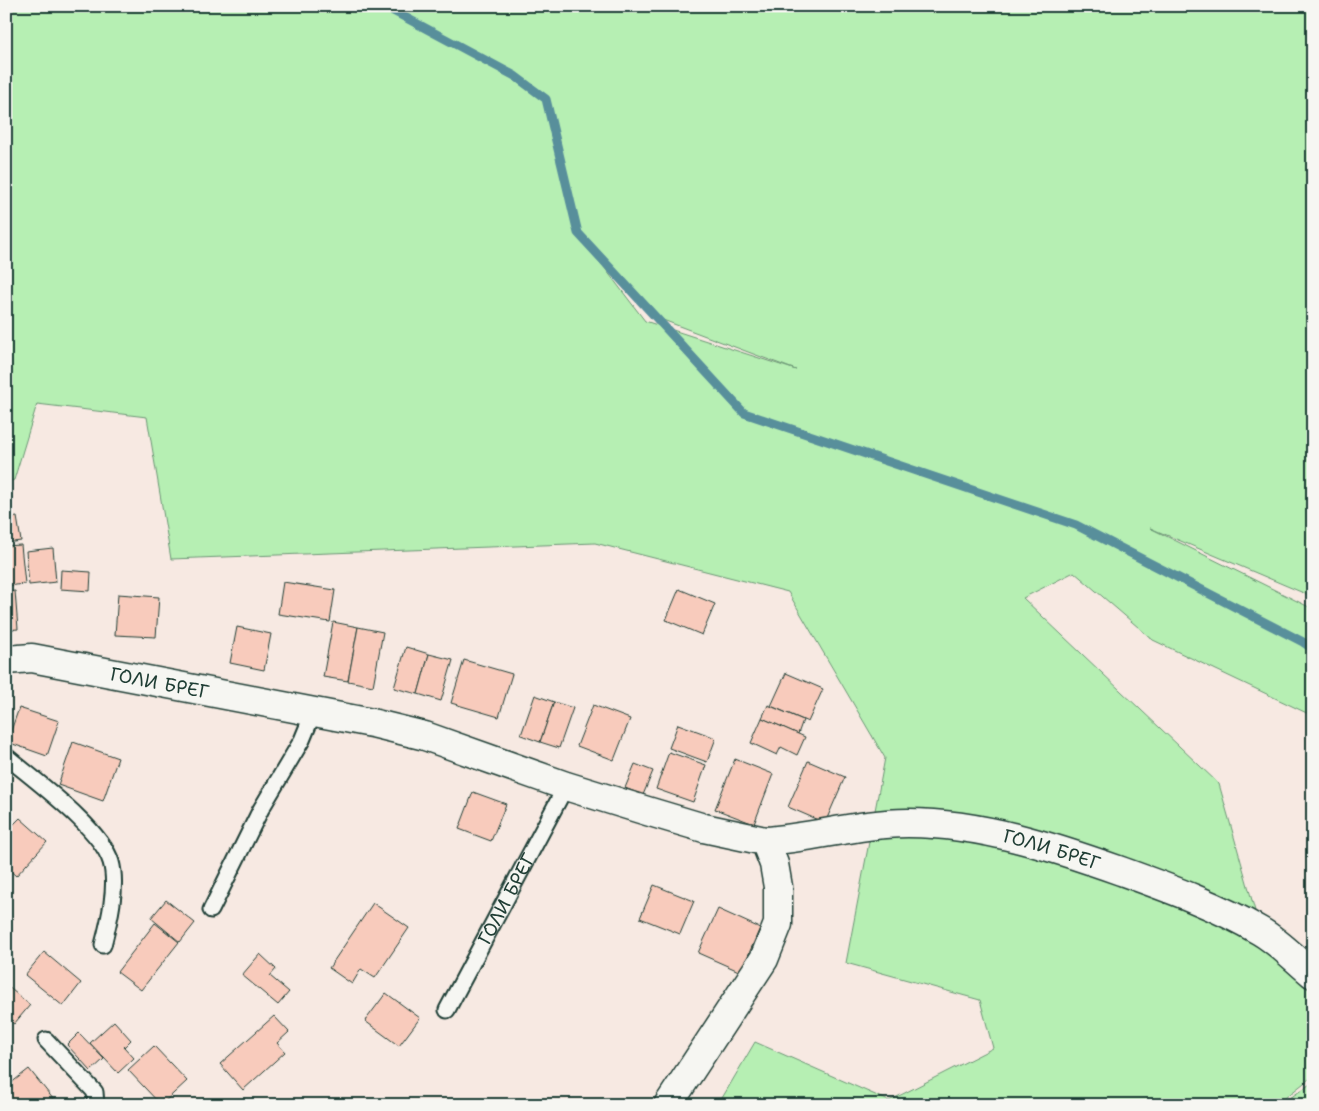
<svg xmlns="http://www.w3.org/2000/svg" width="1319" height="1111" font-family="'Shantell Sans',sans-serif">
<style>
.green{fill:#b6efb3;stroke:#6a9674;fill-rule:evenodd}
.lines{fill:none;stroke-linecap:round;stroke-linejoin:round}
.stream{stroke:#598f9b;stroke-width:9}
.building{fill:#f8cbbc;stroke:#1f3d34}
.service-casing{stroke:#1f3d34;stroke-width:19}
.minor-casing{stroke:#1f3d34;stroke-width:31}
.service{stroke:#f6f6f2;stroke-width:15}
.minor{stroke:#f6f6f2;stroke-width:28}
.labels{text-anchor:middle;stroke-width:4;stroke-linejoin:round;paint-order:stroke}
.street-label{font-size:19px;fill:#1f3d34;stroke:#f6f6f2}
</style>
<rect width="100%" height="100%" fill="#f7e9e2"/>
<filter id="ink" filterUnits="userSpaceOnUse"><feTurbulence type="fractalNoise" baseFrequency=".02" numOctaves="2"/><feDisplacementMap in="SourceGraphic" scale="10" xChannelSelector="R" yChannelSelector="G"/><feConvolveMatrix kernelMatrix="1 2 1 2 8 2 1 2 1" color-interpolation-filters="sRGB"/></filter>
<g filter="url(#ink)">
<g class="green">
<path d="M6,6h1307v591l-163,-69 163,81v107l-160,-76 -79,-68 -51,26 196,186 42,148 52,42v102l-37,29h-558l37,-63 134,59 104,-53 -13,-48 -134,-37 39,-205 -97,-166 -193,-49 -424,16 -24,-142 -110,-13 -23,76 -8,2zM597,255l58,62 141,53 -151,-49 -48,-63z"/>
<polygon points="1313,1082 1313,1105 1280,1105"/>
</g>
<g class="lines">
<polyline class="stream" points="384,6 515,76 546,99 578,233 744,413 1076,525 1303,642 1313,649"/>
</g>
<g class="building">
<polygon points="17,517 21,541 6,543 6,519"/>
<polygon points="21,545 25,584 6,586 6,546"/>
<polygon points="53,548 56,582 29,585 26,551"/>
<polygon points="61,570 91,572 90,591 60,589"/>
<polygon points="283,582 335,590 330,622 278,614"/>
<polygon points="679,589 715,604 702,635 666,620"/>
<polygon points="15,591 18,629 6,630 6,592"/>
<polygon points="118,594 159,597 156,637 115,635"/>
<polygon points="333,622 358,627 348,681 323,677"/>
<polygon points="237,627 271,634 264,670 230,663"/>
<polygon points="358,627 383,632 373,686 348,681"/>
<polygon points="406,647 429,654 418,694 394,688"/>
<polygon points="429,654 453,660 441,701 418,694"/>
<polygon points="464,660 512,674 499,717 451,703"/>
<polygon points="786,673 823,689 808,722 771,706"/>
<polygon points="535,695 554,702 540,742 521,735"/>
<polygon points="554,702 573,708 559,748 540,742"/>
<polygon points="593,705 630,719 614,760 577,746"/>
<polygon points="768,705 803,720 798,734 762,718"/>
<polygon points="19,708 59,721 47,756 7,742"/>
<polygon points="762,718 805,737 797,755 781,747 777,755 751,743"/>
<polygon points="678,724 716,738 707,762 669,748"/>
<polygon points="73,742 118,758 103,801 58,785"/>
<polygon points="669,752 706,765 693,802 656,789"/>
<polygon points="735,759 773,774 754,824 715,809"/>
<polygon points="808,761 845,777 825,823 788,807"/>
<polygon points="635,764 653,771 643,795 625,788"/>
<polygon points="473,792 506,804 491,841 459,829"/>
<polygon points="20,818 47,842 16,876 6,867 6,832"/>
<polygon points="654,885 694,901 680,934 640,918"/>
<polygon points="166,900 195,923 180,942 151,918"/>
<polygon points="373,903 409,928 375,978 361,969 352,984 329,968"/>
<polygon points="718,909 760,928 741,972 698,953"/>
<polygon points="155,923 179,942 141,990 117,972"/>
<polygon points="44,952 81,983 63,1006 25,975"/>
<polygon points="260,954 276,969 270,976 289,992 278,1005 242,975"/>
<polygon points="6,985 30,1005 14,1024 6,1018"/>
<polygon points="386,993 420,1018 399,1046 365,1021"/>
<polygon points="274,1016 289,1032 277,1043 285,1052 243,1090 220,1064"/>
<polygon points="114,1021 131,1040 124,1047 134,1058 118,1073 90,1043"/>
<polygon points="79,1033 104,1059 91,1071 67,1045"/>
<polygon points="154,1046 187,1081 161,1105 128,1070"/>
<polygon points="29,1069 58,1105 10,1105 6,1100 6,1087"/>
</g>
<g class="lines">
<g class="service-casing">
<g id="service">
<path d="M6,756c28,24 95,72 105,106 7,24 -2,60 -8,83"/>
<polyline points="211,910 261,809 302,740 314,711"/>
<path id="s1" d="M447,1010l119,-224"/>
<polyline points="46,1040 95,1092 96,1105"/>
</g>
</g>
<g class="minor-casing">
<g id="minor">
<path id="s2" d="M6,660l26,-2 340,65 53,13 141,50 81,25 57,17 61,13 9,23 4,23v37l-14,35 -96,146"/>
<path id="s3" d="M765,841c48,-3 95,-18 143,-18 73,0 145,24 213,48 47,17 95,34 139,60 19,11 36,29 53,43"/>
</g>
</g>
<use href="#service" class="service"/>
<use href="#minor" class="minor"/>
</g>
</g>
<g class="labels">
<g class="street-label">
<text dy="7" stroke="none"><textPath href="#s2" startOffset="156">ГОЛИ БРЕГ</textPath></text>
<text dy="7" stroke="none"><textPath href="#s3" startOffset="291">ГОЛИ БРЕГ</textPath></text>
<text dy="7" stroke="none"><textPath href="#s1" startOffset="126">ГОЛИ БРЕГ</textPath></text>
</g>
</g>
<rect width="1319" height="1111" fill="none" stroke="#f6f6f2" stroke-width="25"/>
<rect x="12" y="12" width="1294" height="1086" fill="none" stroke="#1f3d34" stroke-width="2" filter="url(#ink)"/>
</svg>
